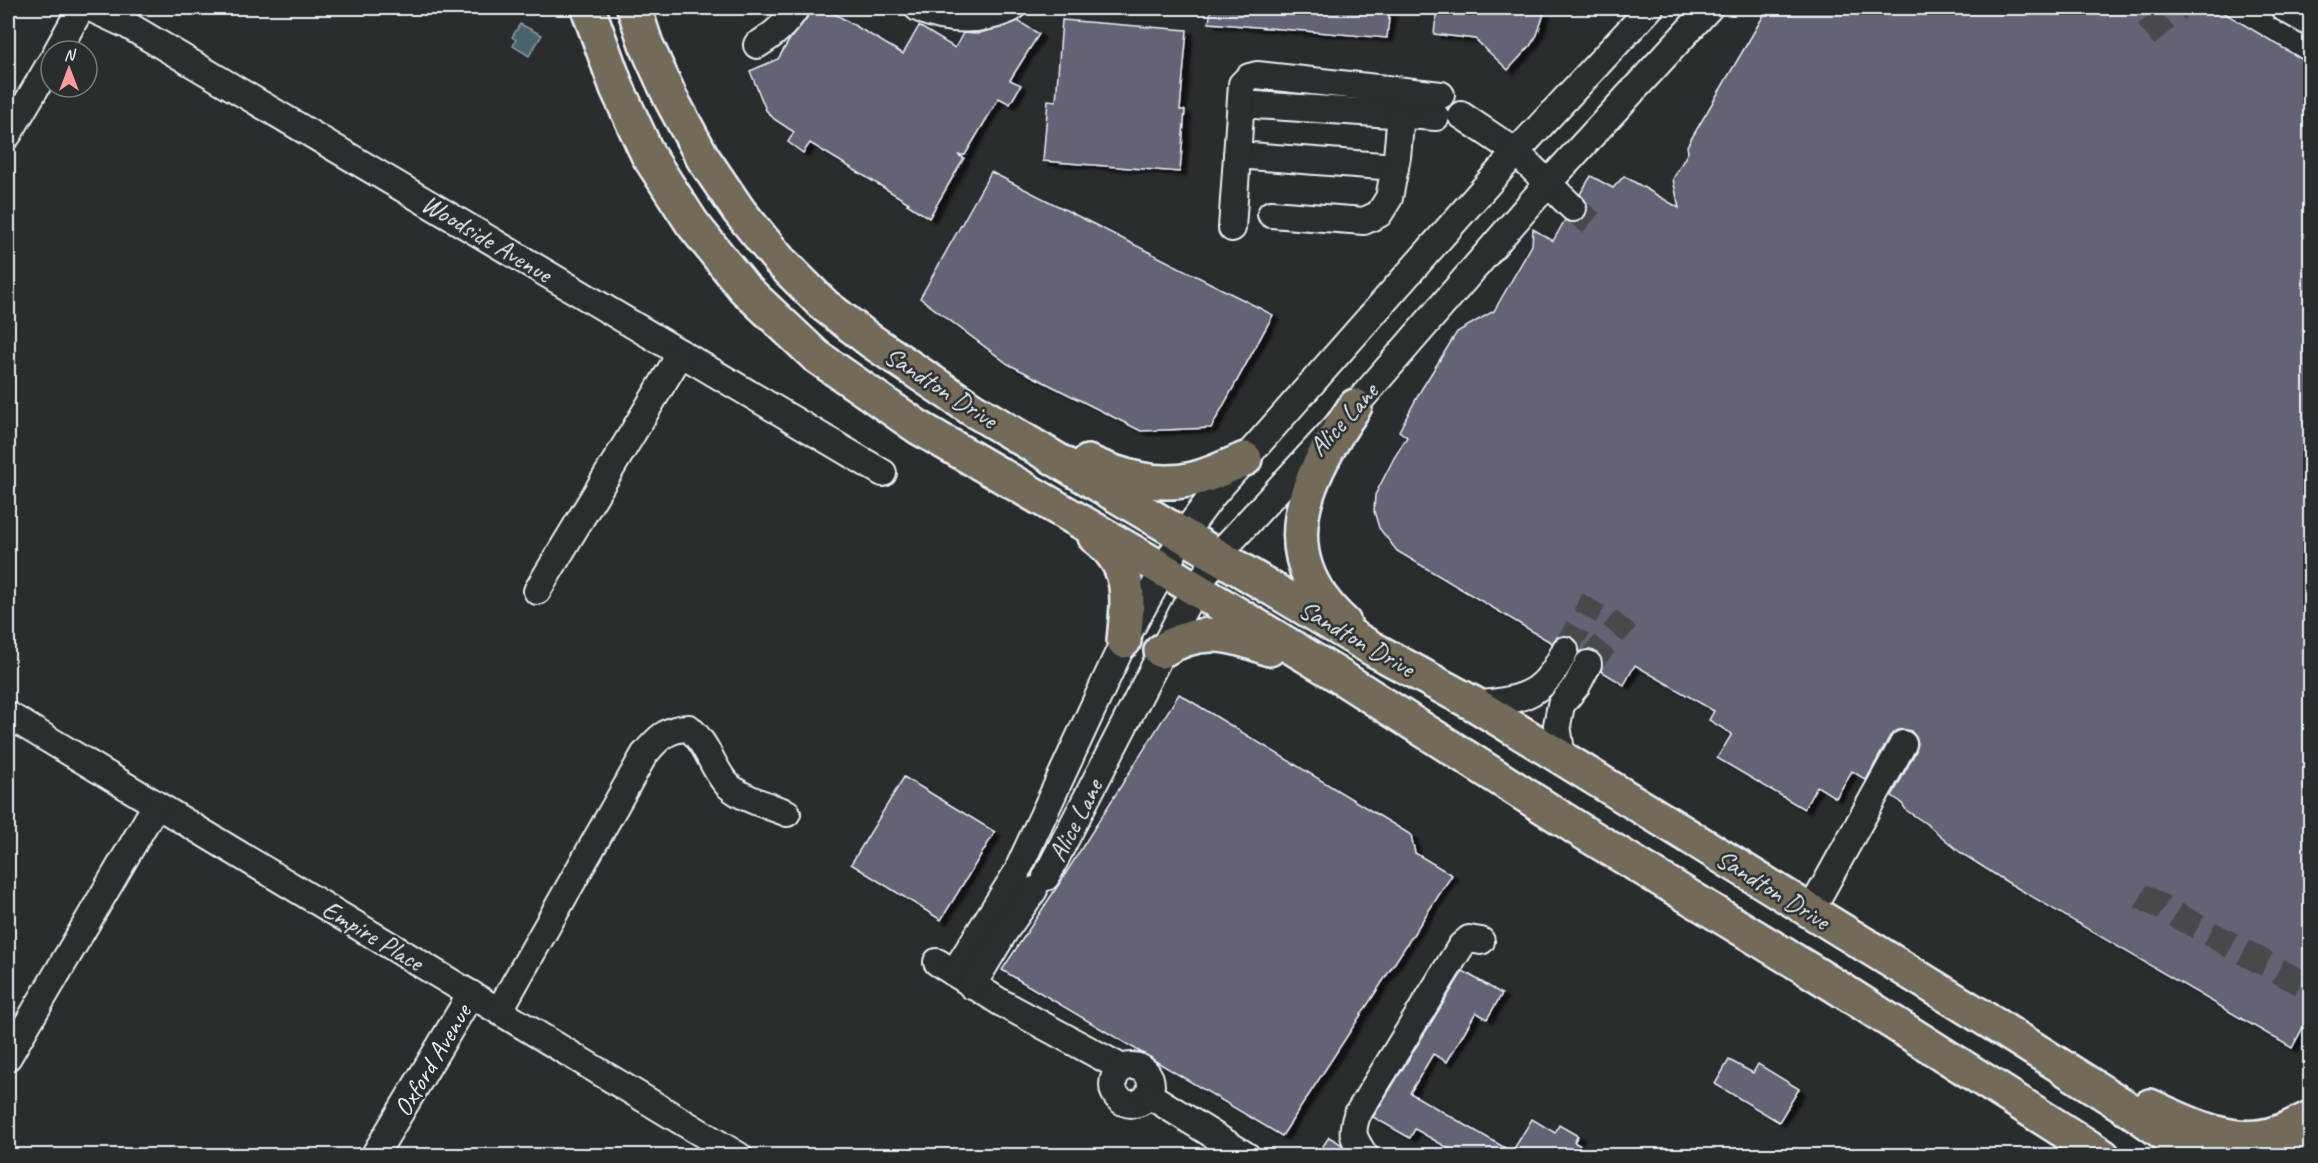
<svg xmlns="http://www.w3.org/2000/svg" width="2318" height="1163" font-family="Caveat,sans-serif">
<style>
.water{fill:#49626d;stroke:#899ba5;stroke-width:1.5}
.building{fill:#646375;stroke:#e8f1f8;stroke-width:1.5;filter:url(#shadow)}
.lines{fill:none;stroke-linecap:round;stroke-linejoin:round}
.minor-tunnel{stroke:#464a4c;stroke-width:26;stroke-dasharray:26 13;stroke-linecap:butt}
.minor-casing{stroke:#e8f1f8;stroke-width:30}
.major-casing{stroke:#e8f1f8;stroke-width:38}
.minor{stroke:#2a2d2e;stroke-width:26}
.major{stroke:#736b5a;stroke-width:33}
.labels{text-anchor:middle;stroke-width:5;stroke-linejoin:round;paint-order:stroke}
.street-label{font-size:26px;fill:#e8f1f8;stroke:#2a2d2e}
</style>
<defs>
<filter id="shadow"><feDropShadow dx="6" dy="4" stdDeviation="1.5" flood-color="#0009"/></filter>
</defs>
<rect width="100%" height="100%" fill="#2a2d2e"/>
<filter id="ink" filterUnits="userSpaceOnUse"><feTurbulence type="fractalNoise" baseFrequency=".0167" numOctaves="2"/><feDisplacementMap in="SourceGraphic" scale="12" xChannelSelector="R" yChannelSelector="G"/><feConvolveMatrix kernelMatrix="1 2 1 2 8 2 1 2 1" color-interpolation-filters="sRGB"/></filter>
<g filter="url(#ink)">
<polygon class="water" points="520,24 542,35 529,56 513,46 516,40 512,37"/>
<g class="building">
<polygon points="1211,8 1390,8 1387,38 1209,23"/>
<polygon points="1437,8 1546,8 1537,35 1530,46 1508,70 1475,39 1434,34"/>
<polygon points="1768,8 2216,8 2310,64 2310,1014 2292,1048 2007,882 1961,853 1928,825 1906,810 1901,802 1892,796 1916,751 1918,743 1916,737 1911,731 1902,729 1896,731 1890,736 1866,780 1852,771 1836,798 1817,786 1804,809 1717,758 1732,734 1709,720 1714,711 1635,665 1624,685 1601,671 1603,663 1601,657 1595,651 1587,649 1580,652 1577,641 1572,637 1565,635 1557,637 1552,643 1397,551 1379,528 1374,511 1375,495 1394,458 1407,437 1399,431 1421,390 1457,332 1494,311 1532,245 1533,229 1553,241 1565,220 1576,223 1583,219 1587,212 1588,205 1580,194 1591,176 1613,188 1624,176 1679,208 1673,179 1688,152 1687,146"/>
<polygon points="811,9 825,8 903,54 919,26 955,48 963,33 977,34 1018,21 1039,34 1010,80 1021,85 1010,104 999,98 965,155 958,155 964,158 929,218 907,204 909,203 810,143 803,153 788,142 794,132 774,119 766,110 750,71 778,59 790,39 808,16"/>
<polygon points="1062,20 1187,30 1180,110 1185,110 1180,172 1043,161 1048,100 1056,101"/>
<polygon points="991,172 1273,315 1211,428 1141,431 1008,364 920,298"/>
<polygon points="1179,694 1411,835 1415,853 1452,875 1282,1136 1002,970 1059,884"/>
<polygon points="904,777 995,832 941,920 851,864"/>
<polygon points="1463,971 1502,994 1487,1019 1476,1012 1447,1062 1433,1054 1410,1093 1512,1152 1532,1119 1555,1133 1559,1125 1578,1136 1574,1142 1596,1155 1460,1155 1415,1129 1410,1138 1373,1117"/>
<polygon points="1729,1060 1753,1073 1758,1064 1799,1089 1779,1122 1715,1084"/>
<polygon points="1329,1137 1341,1144 1347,1155 1317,1155"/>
</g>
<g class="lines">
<g class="minor-tunnel">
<polyline points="2146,35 2178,8"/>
<polyline points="1573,208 1591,223"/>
<polyline points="1565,650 1594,600"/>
<polyline points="1588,664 1626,619"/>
<polyline points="2141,896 2310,988"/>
</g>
<g class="minor-casing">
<g id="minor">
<polyline points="90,8 129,26 883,473"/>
<path d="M918,8c28,14 66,14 94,0"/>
<polyline points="2284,8 2310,23"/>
<path d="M757,45c17,-10 28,-20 39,-37"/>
<polyline points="57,51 81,8"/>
<polyline points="1241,104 1436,117"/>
<polyline points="1461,115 1516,152 1573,208"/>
<polyline points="8,135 51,62"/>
<polyline points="1237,155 1395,167"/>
<polyline points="1271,214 1364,221 1379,214 1389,198 1397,157 1401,114"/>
<polyline points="1232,228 1242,84 1249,77 1257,75 1441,95"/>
<polyline points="537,591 681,353"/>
<path d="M1476,705c47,-6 68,-8 89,-55"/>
<polyline points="8,715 739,1156"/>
<polyline points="1562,758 1557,725 1561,705 1577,685 1588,664"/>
<polyline points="1020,865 1124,641 1183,535 1213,495 1516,152 1650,8"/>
<polyline points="1046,877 1185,607 1217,556 1355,406 1548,183 1709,8"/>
<polyline points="1810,912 1903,744"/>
<polyline points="937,962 1000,1002 1122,1068"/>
<polyline points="954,973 1016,874"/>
<polyline points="972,986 1005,931 1034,890"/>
<path d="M499,1011l145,-256c13,-16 23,-27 45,-27 19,17 21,35 36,54 13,16 43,23 62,31"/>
<polyline points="8,1057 156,805"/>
<circle cx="1132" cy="1085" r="19"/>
<polyline points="1149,1095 1247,1156"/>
<polyline points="374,1156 471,994"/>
<path d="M1365,1156c-11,-18 -15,-20 -8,-41l104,-169 8,-7 12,2"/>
</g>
</g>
<g class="major-casing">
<g id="major">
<polyline points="588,8 617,88 648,155 692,223 744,288 816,356 918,427 1164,570 1333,672 1583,832 1834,985 2103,1156"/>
<polyline points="634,8 646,44 671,99 703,158 739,211 779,260 824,305 871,341 972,409 1373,649 1476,705 2018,1039 2132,1111 2196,1156"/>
<path d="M1088,462c32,14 69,26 105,17 17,-4 35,-13 52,-20"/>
<path d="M1095,537c39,30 33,61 29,104"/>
<path d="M1344,623c-77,-71 -38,-145 11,-217"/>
<path d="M1161,651c38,-24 69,-18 108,-2"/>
<path d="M2150,1106c38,17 84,42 126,27 12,-3 23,-10 34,-15"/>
<polyline points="2288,1156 2310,1138"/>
</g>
</g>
<use href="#minor" class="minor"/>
<use href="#major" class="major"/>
</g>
</g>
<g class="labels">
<g class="street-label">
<text transform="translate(487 238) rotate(31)" y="9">Woodside Avenue</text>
<text transform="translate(941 387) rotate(33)" y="9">Sandton Drive</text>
<text transform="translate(1343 419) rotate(-48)" y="9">Alice Lane</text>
<text transform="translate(1357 638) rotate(30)" y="9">Sandton Drive</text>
<text transform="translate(1075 820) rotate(-63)" y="9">Alice Lane</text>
<text transform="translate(1773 889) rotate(32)" y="9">Sandton Drive</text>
<text transform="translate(373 935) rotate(31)" y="9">Empire Place</text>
<text transform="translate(432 1060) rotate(-59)" y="9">Oxford Avenue</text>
</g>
</g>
<rect width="2318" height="1163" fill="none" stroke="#2a2d2e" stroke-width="30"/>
<rect x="15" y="15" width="2288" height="1133" fill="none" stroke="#e8f1f8" stroke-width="2" filter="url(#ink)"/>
<g transform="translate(69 69)"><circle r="28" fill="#2a2d2e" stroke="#767b7f" stroke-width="1.5"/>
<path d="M0-4.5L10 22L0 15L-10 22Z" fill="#ff9aa2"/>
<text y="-9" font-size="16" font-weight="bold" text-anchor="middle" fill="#e8f1f8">N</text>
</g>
</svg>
